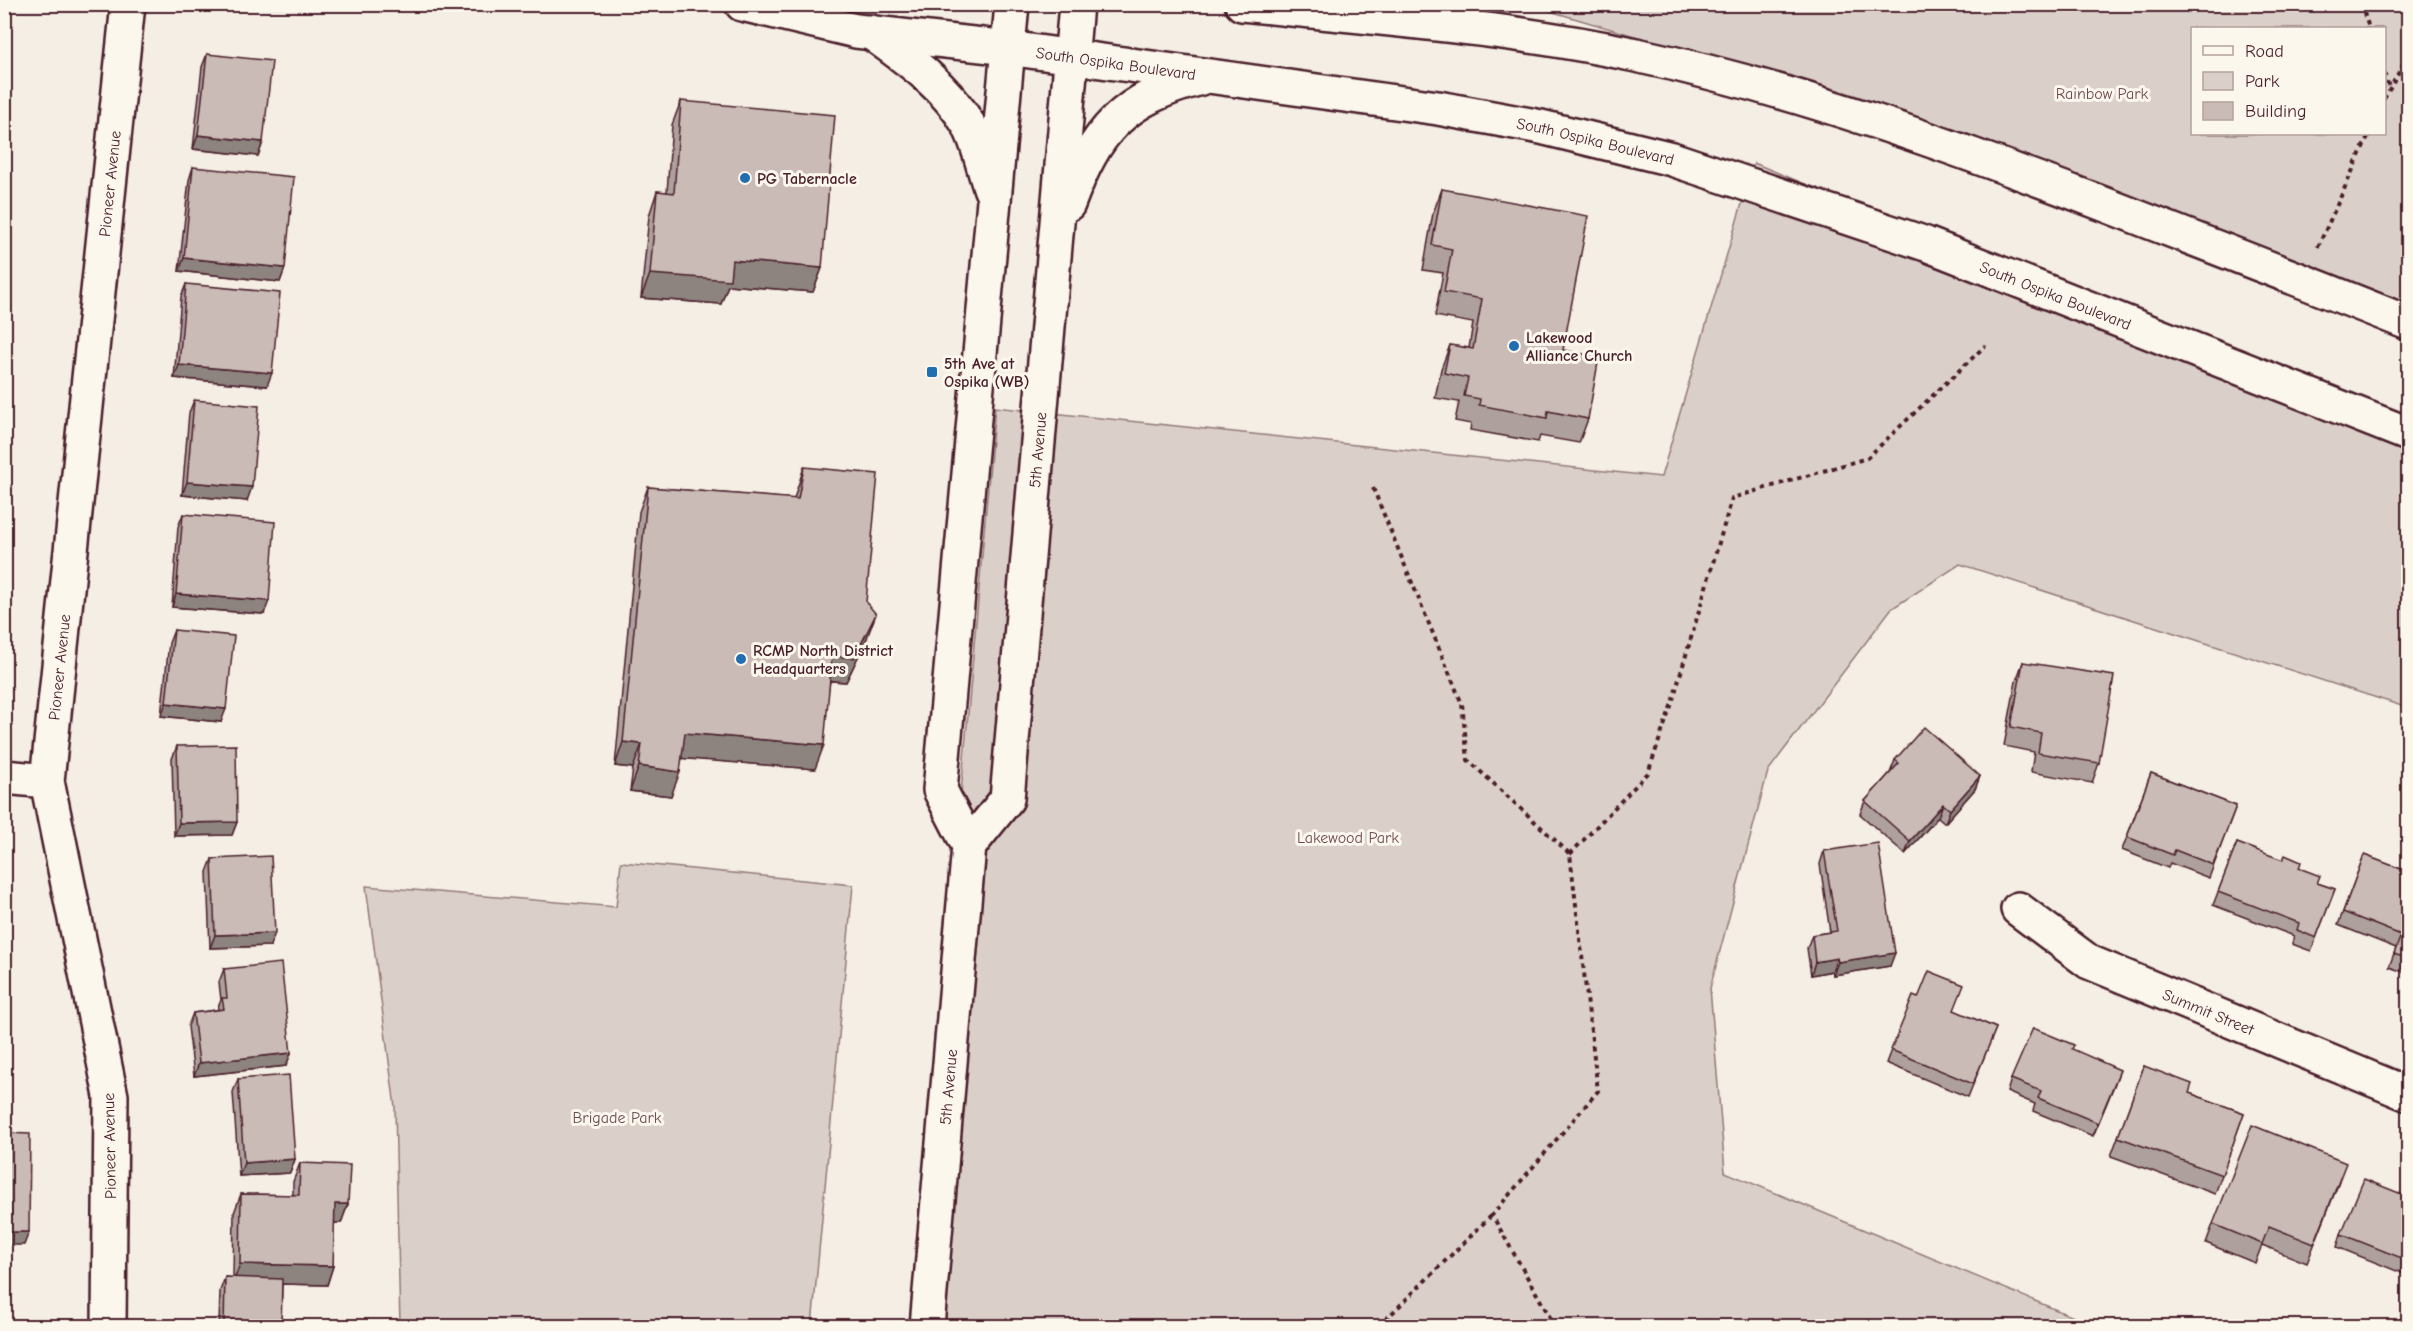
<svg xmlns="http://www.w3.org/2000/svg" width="2413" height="1331" font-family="'Comic Neue',sans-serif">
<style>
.green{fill:#dbd0c9;stroke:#92787a;stroke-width:1.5;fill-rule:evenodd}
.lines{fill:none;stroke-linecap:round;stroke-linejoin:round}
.minor-casing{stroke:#4a1f2b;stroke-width:38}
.tertiary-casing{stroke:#4a1f2b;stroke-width:38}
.secondary-casing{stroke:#4a1f2b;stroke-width:38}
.path{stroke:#4a1f2b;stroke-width:4;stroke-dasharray:4.5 4.5;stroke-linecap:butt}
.minor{stroke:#fbf7ec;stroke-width:33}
.tertiary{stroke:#fbf7ec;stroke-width:33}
.secondary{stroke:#fbf7ec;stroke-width:33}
.wall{fill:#aea19d;stroke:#4a1f2b;stroke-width:1.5}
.shaded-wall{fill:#8d837f;stroke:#4a1f2b;stroke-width:1.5}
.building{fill:#cabbb6;stroke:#4a1f2b;stroke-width:1.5}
.poi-dot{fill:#1f6fb2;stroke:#fbf7ec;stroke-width:2}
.labels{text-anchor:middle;stroke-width:6;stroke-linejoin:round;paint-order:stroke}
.street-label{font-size:16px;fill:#4a1f2b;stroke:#fbf7ec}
.park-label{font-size:16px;fill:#6e4b52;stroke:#fbf7ec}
.poi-label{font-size:16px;font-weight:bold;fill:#4a1f2b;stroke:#fbf7ec;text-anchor:start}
</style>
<rect width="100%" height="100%" fill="#f4eee4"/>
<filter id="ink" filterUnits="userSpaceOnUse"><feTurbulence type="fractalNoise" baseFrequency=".0167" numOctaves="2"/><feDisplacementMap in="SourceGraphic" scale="12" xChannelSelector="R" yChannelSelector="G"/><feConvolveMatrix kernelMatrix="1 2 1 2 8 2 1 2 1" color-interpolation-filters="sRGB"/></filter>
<g filter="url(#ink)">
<g class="green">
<path d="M1544,4l864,1v310l-438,-180 -427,-126zM2192,28h192v106h-192z"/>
<polygon points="1754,163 2408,431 2408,708 1960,564 1891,609 1768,771 1710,988 1725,1172 2095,1326 914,1326 995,407 1661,477"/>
<polygon points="621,862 853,885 812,1326 400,1326 395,1107 366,886 616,907"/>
</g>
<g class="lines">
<g class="minor-casing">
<g id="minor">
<polyline points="4,777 47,781"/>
<path id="s1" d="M2018,909l71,53 319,132"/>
<path id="s2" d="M109,1326l2,-230 -64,-315 81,-777"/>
</g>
</g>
<g class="tertiary-casing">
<polyline id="tertiary" points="742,4 856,31 1009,48"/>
</g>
<g class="secondary-casing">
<g id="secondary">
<path d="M1242,4c132,14 264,23 394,51 159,34 313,90 465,148 103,40 206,79 307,120"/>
<path d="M870,32c36,26 75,53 98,92 11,19 15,45 23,66"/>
<path id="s3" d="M1009,48l429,60 103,19 131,32 254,85 482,190"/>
<path d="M1068,204c28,-75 55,-105 133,-126"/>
<path id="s4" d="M969,846l38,-47 69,-795"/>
<path id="s5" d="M927,1326l42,-480 -29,-56 72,-786"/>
</g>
</g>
<g class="path">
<polyline points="2361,4 2369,28"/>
<polyline points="2384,73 2389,87"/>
<polyline points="2384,99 2408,56"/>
<polyline points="2318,247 2369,134"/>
<polyline points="1373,488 1462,704 1468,760 1570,854 1598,1091 1492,1215 1555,1326"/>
<polyline points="1570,854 1648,773 1672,703 1732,498 1867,458 1986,345"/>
<polyline points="1379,1326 1492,1215"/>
</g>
<use href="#minor" class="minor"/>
<use href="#tertiary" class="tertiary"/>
<use href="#secondary" class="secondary"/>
</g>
<g class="wall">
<polygon points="207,54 263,142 258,156 193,149 202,67"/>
<polygon points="681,101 822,268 813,292 728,285 721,304 641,298 649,216 657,191 667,192 672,125"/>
<polygon points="193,167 285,268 280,282 179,271 189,180"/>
<polygon points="1442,189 1563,350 1588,419 1579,443 1540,436 1538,442 1470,430 1471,424 1455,421 1459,402 1435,398 1441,369 1450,345 1469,348 1473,323 1435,316 1443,273 1423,270 1433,213"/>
<polygon points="186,284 267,386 174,378 181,297"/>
<polygon points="194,400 247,501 182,495 189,413"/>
<polygon points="804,467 866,602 867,638 846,682 830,681 815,769 682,758 671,796 630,791 633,768 615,766 639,512 648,487 794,499 796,492"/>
<polygon points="183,514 264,614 172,607 178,527"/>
<polygon points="174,630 221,722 161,716 169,643"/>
<polygon points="2023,662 2099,763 2092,783 2031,772 2034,752 2004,746 2016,681"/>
<polygon points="177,746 237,822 232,835 174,836 172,759"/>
<polygon points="1895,760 1980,776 1975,789 1945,823 1938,817 1905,854 1860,814 1865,801 1890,773"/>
<polygon points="2151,773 2236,806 2209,878 2170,863 2168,868 2122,850"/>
<polygon points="2237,843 2299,868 2317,883 2335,889 2311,951 2292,944 2294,936 2213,905"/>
<polygon points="1824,851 1890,966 1833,975 1832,971 1811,975 1807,948 1812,935 1830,932 1820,864"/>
<polygon points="2364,855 2409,872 2409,974 2389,967 2396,948 2338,925"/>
<polygon points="212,859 270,946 210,948 207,872"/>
<polygon points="224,969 291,1053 286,1066 194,1076 188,1026 193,1013 217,1010 221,1000 219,982"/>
<polygon points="1918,998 1955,1011 1996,1028 1968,1097 1886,1063 1891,1050"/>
<polygon points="2072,1049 2115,1083 2093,1136 2033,1111 2035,1104 2007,1092 2011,1079"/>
<polygon points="2144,1066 2189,1093 2244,1113 2215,1194 2111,1156"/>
<polygon points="238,1079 295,1159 290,1173 239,1176 233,1092"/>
<polygon points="300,1163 348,1204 341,1223 334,1223 333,1266 327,1285 282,1284 281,1326 219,1326 220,1291 225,1277 233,1278 234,1213 241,1194 293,1195 293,1182"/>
<polygon points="2339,1182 2307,1263 2262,1245 2255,1263 2206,1243 2213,1224"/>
<polygon points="2409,1197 2409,1276 2337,1247 2341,1234"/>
</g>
<g class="shaded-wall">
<polygon points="198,135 263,142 258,156 193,149"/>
<polygon points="184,258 285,268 280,282 179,271"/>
<polygon points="732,260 822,268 813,292 728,285 721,304 641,298 650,274"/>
<polygon points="179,365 272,373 267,386 174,378"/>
<polygon points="187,482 252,487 247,501 182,495"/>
<polygon points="176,594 269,601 264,614 172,607"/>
<polygon points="876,614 867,638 846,682 823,680 832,656"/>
<polygon points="166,703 226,709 221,722 161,716"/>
<polygon points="685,733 824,745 815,769 676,758"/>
<polygon points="623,742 642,744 633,768 615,766"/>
<polygon points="639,766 680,772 671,796 630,791"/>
<polygon points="1980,776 1975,789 1945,823 1950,810"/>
<polygon points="1943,804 1938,817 1905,854 1910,841"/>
<polygon points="237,822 232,835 174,836 179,823"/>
<polygon points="275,933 270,946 210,948 215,935"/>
<polygon points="1895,953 1890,966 1833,975 1838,962"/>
<polygon points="1837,958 1832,971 1811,975 1815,962"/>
<polygon points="291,1053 286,1066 194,1076 199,1063"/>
<polygon points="2120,1070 2115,1083 2093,1136 2098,1123"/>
<polygon points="295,1159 290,1173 239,1176 244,1163"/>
<polygon points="335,1204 348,1204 341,1223 328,1223"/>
<polygon points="4,1232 29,1232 24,1245 4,1245"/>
<polygon points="240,1264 333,1266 327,1285 233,1283"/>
</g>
<g class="building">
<polygon points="207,54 272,61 263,142 198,135"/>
<polygon points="681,101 835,115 822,268 732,260 730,280 650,274 657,191 674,193"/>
<polygon points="193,167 294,177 285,268 184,258"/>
<polygon points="1442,189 1588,216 1563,350 1599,357 1588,419 1548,411 1547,418 1479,405 1480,399 1464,396 1468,378 1444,373 1450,345 1473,349 1482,299 1444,292 1452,249 1432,245"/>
<polygon points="186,284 280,293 272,373 179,365"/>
<polygon points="194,400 259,406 252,487 187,482"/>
<polygon points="804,467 878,474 866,602 876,614 854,658 832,656 824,745 685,733 680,772 639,766 642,744 623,742 648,487 798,499"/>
<polygon points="183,514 275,522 269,601 176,594"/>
<polygon points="174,630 234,636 226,709 166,703"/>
<polygon points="2023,662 2114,676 2099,763 2038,753 2041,733 2011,727"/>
<polygon points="1924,727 1980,776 1950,810 1943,804 1910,841 1865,801 1899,763 1895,760"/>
<polygon points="236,745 237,822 179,823 177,746"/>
<polygon points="2151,773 2236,806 2213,865 2175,850 2173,855 2127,837"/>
<polygon points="1878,843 1895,953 1838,962 1837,958 1815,962 1812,935 1837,931 1824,851"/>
<polygon points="2237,843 2283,860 2285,855 2301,862 2299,868 2320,876 2317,883 2335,889 2316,938 2297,930 2299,923 2218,892"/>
<polygon points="2364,855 2409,872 2409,959 2394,954 2401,935 2343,912"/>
<polygon points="271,856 275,933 215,935 212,859"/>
<polygon points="281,963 291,1053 199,1063 193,1013 224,1009 222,998 227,998 224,969"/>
<polygon points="1929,971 1964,985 1954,1010 1996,1028 1973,1084 1891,1050 1913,996 1918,998"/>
<polygon points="2033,1028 2074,1045 2072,1049 2120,1070 2098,1123 2038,1098 2041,1091 2011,1079"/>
<polygon points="2144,1066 2192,1084 2189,1093 2244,1113 2222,1175 2118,1137"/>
<polygon points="289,1075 295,1159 244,1163 238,1079"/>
<polygon points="2252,1125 2346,1163 2314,1244 2269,1226 2262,1244 2213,1224"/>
<polygon points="4,1133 30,1134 29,1232 4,1232"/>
<polygon points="300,1163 350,1165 348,1204 335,1204 333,1266 240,1264 241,1194 299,1195"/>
<polygon points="2364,1179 2409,1197 2409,1261 2341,1234"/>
<polygon points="225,1277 282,1279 281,1326 224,1326"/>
</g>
</g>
<g class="poi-dot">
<circle cx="745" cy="178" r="6"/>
<circle cx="1514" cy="346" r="6"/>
<rect x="926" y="366" width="12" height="12" rx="3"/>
<circle cx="741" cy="659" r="6"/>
</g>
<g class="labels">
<g class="street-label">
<text dy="6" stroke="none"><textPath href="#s3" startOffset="108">South Ospika Boulevard</textPath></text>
<text dy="6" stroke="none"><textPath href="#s3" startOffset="594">South Ospika Boulevard</textPath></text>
<text dy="6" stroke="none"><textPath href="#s2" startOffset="1152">Pioneer Avenue</textPath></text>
<text dy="6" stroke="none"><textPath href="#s3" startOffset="1080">South Ospika Boulevard</textPath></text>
<text dy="6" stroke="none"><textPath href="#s4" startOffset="411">5th Avenue</textPath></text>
<text dy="6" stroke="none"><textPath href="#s2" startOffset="666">Pioneer Avenue</textPath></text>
<text dy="6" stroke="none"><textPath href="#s1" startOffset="218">Summit Street</textPath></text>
<text dy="6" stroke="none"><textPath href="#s5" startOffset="240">5th Avenue</textPath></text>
<text transform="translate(109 1146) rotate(-91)" y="6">Pioneer Avenue</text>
</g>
<g class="park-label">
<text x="2102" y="99">Rainbow Park</text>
<text x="1348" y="843">Lakewood Park</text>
<text x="617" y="1123">Brigade Park</text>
</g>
<g class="poi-label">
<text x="757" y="184">PG Tabernacle</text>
<text x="1526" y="343">Lakewood<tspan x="1526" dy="18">Alliance Church</tspan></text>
<text x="944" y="369">5th Ave at<tspan x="944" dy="18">Ospika (WB)</tspan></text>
<text x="753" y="656">RCMP North District<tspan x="753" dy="18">Headquarters</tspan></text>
</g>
</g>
<rect width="2413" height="1331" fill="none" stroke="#fbf7ec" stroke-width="24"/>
<rect x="12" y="12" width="2389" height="1307" fill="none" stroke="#4a1f2b" stroke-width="2" filter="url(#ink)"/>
<rect x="2191" y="27" width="195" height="108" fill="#fbf7ec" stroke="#b4a19f" stroke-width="1.5"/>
<rect x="2203" y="46" width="30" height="9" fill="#fbf7ec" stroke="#b4a19f" stroke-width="1.5"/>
<text x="2245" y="57" font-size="18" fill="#4a1f2b">Road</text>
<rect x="2203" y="72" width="30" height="18" fill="#dbd0c9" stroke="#b4a19f" stroke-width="1.5"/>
<text x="2245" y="87" font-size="18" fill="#4a1f2b">Park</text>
<rect x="2203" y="102" width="30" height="18" fill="#cabbb6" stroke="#b4a19f" stroke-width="1.5"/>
<text x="2245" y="117" font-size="18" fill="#4a1f2b">Building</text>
</svg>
